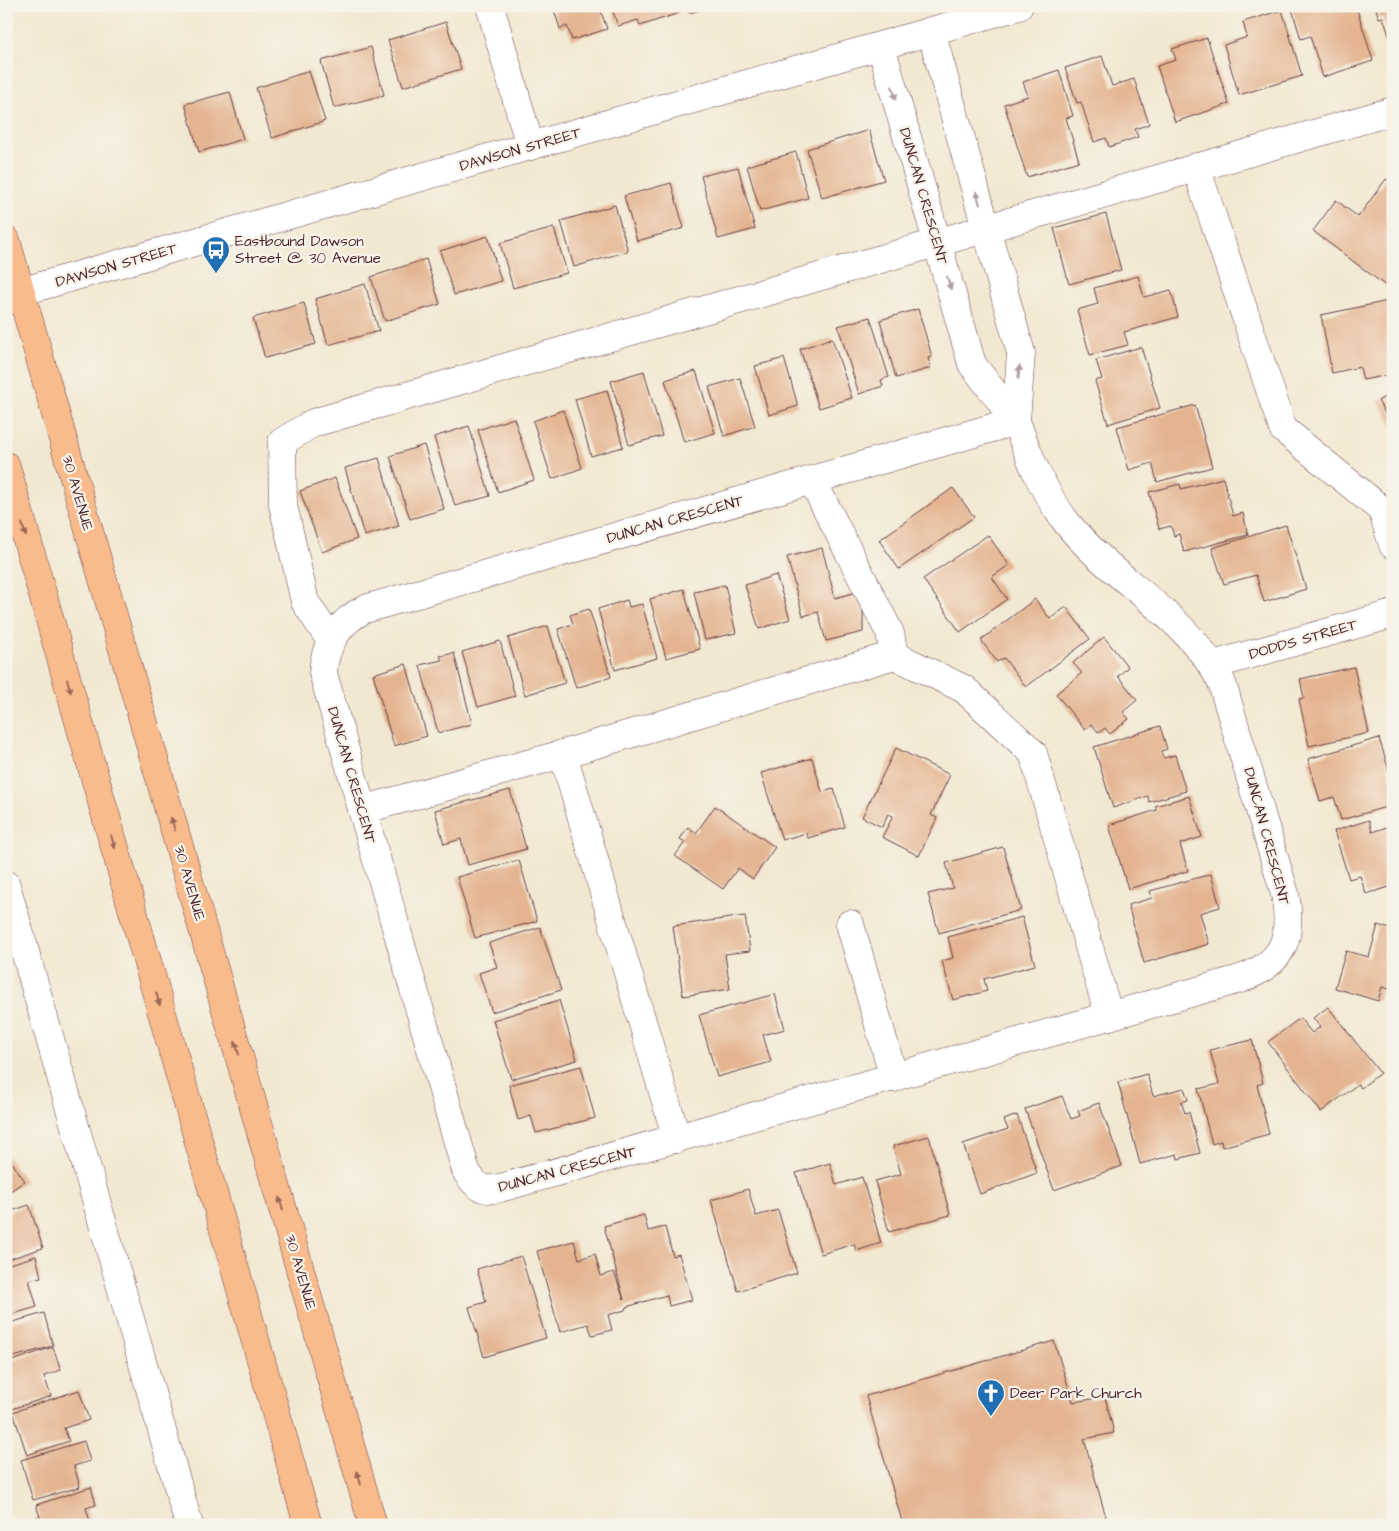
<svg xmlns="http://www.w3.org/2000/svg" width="1399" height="1531" font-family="'Architects Daughter',sans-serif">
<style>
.building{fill:#e4b490}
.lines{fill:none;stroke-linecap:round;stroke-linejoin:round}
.minor-casing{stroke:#633d44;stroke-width:29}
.major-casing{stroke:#633d44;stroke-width:29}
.minor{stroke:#fff;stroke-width:28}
.major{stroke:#fabb8c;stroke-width:28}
.oneway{fill:#ae9aa0}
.oneway2{fill:#996557}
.labels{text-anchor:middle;stroke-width:4.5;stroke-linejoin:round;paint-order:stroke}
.street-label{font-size:15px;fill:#4a1f2b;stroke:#f7f3e8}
.poi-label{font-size:15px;fill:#4a1f2b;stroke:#f7f3e8;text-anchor:start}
</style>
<rect width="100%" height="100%" fill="#f7f3e8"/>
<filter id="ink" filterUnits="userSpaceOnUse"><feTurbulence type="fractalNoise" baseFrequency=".02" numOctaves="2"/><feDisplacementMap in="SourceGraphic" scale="10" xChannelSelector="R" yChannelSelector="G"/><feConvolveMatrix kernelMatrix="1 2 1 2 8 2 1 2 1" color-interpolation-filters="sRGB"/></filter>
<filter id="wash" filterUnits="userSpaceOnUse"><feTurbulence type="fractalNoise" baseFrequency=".0096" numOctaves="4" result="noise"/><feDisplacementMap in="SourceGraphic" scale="20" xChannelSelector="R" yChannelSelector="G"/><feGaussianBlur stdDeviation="1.12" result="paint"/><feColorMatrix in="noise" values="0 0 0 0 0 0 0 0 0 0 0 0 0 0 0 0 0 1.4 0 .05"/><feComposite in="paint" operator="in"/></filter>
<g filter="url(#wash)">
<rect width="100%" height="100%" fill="#f2e8d2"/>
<g id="blocks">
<g class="building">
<polygon points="553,6 599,6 607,29 572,40 567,26 560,29"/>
<polygon points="611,6 677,6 679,13 640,26 638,20 618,26"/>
<polygon points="687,6 710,6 710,7 689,13"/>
<polygon points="1291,6 1356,6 1373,61 1323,77 1310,36 1301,39"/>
<polygon points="1375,6 1393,6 1393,48 1383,17 1379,18"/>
<polygon points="1282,10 1302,76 1239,95 1224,45 1247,37 1243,22"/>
<polygon points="446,22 461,69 403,87 388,40"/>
<polygon points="1207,38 1229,104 1175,122 1157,66 1176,60 1172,49"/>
<polygon points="371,47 384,95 334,108 321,61"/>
<polygon points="1102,56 1112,86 1134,79 1149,124 1135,129 1138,137 1109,147 1106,138 1094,142 1081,102 1077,103 1065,68"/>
<polygon points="1059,70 1073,116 1066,118 1079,161 1027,177 1004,104 1028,96 1023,82"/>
<polygon points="309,71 325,121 272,138 256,88"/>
<polygon points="230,92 243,139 199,152 185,104"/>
<polygon points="869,130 884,180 822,198 807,149"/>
<polygon points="796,152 808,198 760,211 747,166"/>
<polygon points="738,167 755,229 718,239 701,176"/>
<polygon points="1386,179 1393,184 1393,286 1390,289 1313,231 1336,200 1358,217"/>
<polygon points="671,183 684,228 637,241 624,196"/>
<polygon points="615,205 628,251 574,267 561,221"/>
<polygon points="1106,214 1121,270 1069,284 1054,228"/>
<polygon points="554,228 567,273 513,288 500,243"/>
<polygon points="488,236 501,281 454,295 440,251"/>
<polygon points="426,259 440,304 385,321 371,277"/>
<polygon points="1138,276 1144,297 1171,290 1178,317 1124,332 1128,345 1090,355 1077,310 1098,304 1094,288"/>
<polygon points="365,284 379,331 328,345 315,299"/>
<polygon points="1393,300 1393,374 1363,380 1360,367 1332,373 1321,315"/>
<polygon points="304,303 316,344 265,358 253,318"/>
<polygon points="918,309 932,357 928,358 931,368 896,378 880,320"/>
<polygon points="870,317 889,377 881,380 883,386 859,394 838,326"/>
<polygon points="832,338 852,398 819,408 800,349"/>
<polygon points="1141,347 1160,408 1108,424 1095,381 1102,379 1096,360"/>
<polygon points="784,358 798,406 769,415 755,366"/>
<polygon points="644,371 662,436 629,445 611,381"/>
<polygon points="696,371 715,433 684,442 665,380"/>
<polygon points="740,378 755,426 724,436 709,387"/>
<polygon points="607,390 623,447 591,456 575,399"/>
<polygon points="1393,392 1393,426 1378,401"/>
<polygon points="1195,405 1212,467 1157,482 1152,463 1129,470 1117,427"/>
<polygon points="563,410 582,468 552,479 533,421"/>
<polygon points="514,418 534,480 498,492 478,430"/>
<polygon points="469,426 490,496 455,506 434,437"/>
<polygon points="424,445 444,509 410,519 390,456"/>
<polygon points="379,458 399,526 364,536 345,468"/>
<polygon points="335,478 357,539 322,552 300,491"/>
<polygon points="1223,478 1233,516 1243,513 1248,535 1184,552 1179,534 1174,536 1171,526 1159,529 1149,492 1180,484 1181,489"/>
<polygon points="953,488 974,517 899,569 879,540"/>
<polygon points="1286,525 1306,589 1264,602 1256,575 1224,584 1212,548"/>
<polygon points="988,535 1009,565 992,577 1007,599 960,632 923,579"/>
<polygon points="822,548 835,598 853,593 863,604 863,632 826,641 818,612 803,616 787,557"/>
<polygon points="776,575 790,619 759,629 745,585"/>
<polygon points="725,585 736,633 705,640 694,592"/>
<polygon points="684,589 700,649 666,658 650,599"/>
<polygon points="1035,599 1050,619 1066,607 1090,639 1026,687 1004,658 997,662 981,640"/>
<polygon points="627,600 629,607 642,604 657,658 615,670 598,609"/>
<polygon points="589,609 611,677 576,688 558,629 573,624 570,615"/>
<polygon points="548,626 565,683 525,695 508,638"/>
<polygon points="1104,637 1128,667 1118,676 1137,700 1123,712 1129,719 1110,734 1105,728 1099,733 1091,724 1085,730 1056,694 1082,673 1073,663"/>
<polygon points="500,641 515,696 478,707 462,652"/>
<polygon points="454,653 472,724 438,733 420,665 442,660 440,656"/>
<polygon points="406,664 427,736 394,746 373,674"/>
<polygon points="1354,667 1369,733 1309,746 1299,699 1304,698 1300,679"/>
<polygon points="1160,726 1167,749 1161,751 1163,758 1175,755 1186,791 1149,802 1148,796 1113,808 1094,747"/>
<polygon points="1379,738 1393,784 1393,805 1341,820 1334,797 1320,801 1308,759"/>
<polygon points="896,748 950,775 931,815 937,818 919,856 882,837 893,816 888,814 882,827 862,817"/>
<polygon points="812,758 822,792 834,789 845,827 808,838 806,833 782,840 761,773"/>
<polygon points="510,790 526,849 468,865 461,839 444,844 435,810"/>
<polygon points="1189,796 1202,837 1180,844 1188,871 1128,889 1109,825 1157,810 1155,806"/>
<polygon points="715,806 775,847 753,879 738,868 723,889 675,856 685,842 680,839 688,827 696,833"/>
<polygon points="1369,820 1372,832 1393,825 1393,886 1366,894 1360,876 1349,879 1334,831"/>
<polygon points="1003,847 1021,910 939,933 928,894 953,888 946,863"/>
<polygon points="519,860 537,921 475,938 457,877"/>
<polygon points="1211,874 1220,907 1200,913 1209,944 1144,963 1128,905 1152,898 1150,891"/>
<polygon points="745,916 750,951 725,954 730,989 683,996 673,926"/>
<polygon points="1022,917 1035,965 984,979 987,991 953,1000 942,961 953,958 948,937"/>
<polygon points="1378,925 1393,930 1393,990 1382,987 1378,1001 1335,988 1346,951 1369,957"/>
<polygon points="540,927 561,990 492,1012 479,973 497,967 489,943"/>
<polygon points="775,994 785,1029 763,1035 771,1062 717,1077 699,1015"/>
<polygon points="559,1000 577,1060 511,1079 493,1020"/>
<polygon points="1328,1007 1380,1073 1361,1088 1358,1084 1321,1112 1268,1042 1300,1018 1312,1033 1320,1027 1313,1018"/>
<polygon points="1252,1040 1263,1083 1257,1085 1269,1134 1222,1147 1221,1141 1212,1144 1198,1089 1219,1084 1210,1050"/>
<polygon points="581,1066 595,1118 536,1133 531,1116 518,1120 509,1085"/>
<polygon points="1147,1074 1153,1096 1184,1088 1188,1100 1181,1102 1185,1113 1189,1112 1200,1153 1178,1159 1177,1154 1140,1164 1118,1082"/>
<polygon points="1062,1096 1071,1119 1080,1116 1078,1111 1099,1103 1122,1166 1054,1190 1025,1109"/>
<polygon points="1017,1115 1037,1173 980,1194 963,1144 1008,1129 1004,1120"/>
<polygon points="929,1136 950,1215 889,1232 875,1181 901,1174 893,1146"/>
<polygon points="6,1154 25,1181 6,1194"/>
<polygon points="830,1163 836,1185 862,1177 881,1243 856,1251 854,1244 821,1254 796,1173"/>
<polygon points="748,1189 756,1216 778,1210 797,1273 738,1291 711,1200"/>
<polygon points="29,1205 43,1248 6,1260 6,1213"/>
<polygon points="644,1215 648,1231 665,1227 673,1256 679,1254 692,1300 669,1306 667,1295 626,1307 625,1310 608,1315 612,1330 592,1335 588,1324 560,1332 537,1251 574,1241 579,1259 595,1254 601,1276 614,1272 624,1300 604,1226"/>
<polygon points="36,1256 41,1277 29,1280 37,1307 6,1316 6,1265"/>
<polygon points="521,1256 546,1338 484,1357 469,1307 486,1302 477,1269"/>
<polygon points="44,1313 53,1346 6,1359 6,1324"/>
<polygon points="1054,1341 1073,1402 1105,1397 1114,1433 1084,1439 1107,1521 1094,1525 903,1525 866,1396"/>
<polygon points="53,1347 61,1370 44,1376 51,1396 6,1411 6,1363"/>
<polygon points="79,1390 89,1420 64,1428 69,1441 27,1455 13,1412"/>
<polygon points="84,1441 90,1461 74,1466 80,1487 33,1500 21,1460"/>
<polygon points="91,1487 96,1505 86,1508 91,1525 33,1525 31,1520 40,1517 36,1505"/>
</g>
</g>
</g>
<g filter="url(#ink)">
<use href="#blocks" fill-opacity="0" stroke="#633d44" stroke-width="1"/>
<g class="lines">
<g class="minor-casing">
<g id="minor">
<polyline points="490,6 530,146"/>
<polyline points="931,31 1021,353 1016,421"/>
<polyline points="881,46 972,364 1016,421"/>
<polyline points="1196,167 1283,429 1382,510 1393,545"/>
<polyline points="6,296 1019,6"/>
<path d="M1016,421c13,36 27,71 51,102 46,58 121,92 155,160l63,211c8,45 -1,69 -45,85l-740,209c-17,4 -25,-2 -34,-17l-143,-498c1,-28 17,-52 42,-64z"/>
<polyline points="812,480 890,633 894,655"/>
<polyline points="331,641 305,602 283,505 282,442 313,423 1393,111"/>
<polyline points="1213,665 1393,614"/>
<polyline points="563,754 677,1139"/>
<polyline points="362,810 563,754 894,655 964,689 1033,753 1109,1016"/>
<polyline points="6,885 189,1525"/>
<polyline points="850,924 894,1078"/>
</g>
</g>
<g class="major-casing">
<g id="major">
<polyline points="6,240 373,1525"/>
<polyline points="6,466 308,1525"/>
</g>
</g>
<use href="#minor" class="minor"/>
<use href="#major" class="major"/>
</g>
<defs><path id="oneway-solid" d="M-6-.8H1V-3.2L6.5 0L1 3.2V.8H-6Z" transform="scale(1.25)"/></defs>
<g class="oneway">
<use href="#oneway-solid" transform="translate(894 93) rotate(74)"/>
<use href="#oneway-solid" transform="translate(978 198) rotate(-106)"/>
<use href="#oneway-solid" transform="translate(949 283) rotate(74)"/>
<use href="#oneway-solid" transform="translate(1019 372) rotate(-85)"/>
</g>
<g class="oneway2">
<use href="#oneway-solid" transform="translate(24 530) rotate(74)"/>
<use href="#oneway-solid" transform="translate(69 686) rotate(74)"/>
<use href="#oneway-solid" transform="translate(173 824) rotate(-106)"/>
<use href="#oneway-solid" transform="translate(113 842) rotate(74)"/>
<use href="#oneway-solid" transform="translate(158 999) rotate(74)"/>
<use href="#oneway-solid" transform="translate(237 1048) rotate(-106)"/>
<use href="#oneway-solid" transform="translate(281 1204) rotate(-106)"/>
<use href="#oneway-solid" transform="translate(359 1478) rotate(-106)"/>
</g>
</g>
<defs>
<g id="bus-pin" transform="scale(1.4375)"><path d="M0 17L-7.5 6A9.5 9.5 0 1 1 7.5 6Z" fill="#1f6fb2" stroke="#f7f3e8"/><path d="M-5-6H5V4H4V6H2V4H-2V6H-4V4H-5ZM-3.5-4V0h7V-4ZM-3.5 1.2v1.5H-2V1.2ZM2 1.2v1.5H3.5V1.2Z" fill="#fff"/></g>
<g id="church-pin" transform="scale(1.4375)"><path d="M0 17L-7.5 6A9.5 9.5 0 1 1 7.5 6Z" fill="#1f6fb2" stroke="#f7f3e8"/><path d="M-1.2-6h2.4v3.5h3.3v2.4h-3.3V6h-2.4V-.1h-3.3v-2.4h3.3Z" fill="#fff"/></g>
</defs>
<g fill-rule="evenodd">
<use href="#bus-pin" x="216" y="250"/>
<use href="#church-pin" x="991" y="1393"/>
</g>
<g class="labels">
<g class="street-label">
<text transform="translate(520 149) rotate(-16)" y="5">DAWSON STREET</text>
<text transform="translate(924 196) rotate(74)" y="5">DUNCAN CRESCENT</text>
<text transform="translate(116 265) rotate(-16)" y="5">DAWSON STREET</text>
<text transform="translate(78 493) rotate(74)" y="5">30 AVENUE</text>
<text transform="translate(675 519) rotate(-16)" y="5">DUNCAN CRESCENT</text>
<text transform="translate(1303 639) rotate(-16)" y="5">DODDS STREET</text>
<text transform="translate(352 775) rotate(74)" y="5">DUNCAN CRESCENT</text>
<text transform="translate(1267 836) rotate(75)" y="5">DUNCAN CRESCENT</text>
<text transform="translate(190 883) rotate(74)" y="5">30 AVENUE</text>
<text transform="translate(567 1169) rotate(-15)" y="5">DUNCAN CRESCENT</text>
<text transform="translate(301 1272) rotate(74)" y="5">30 AVENUE</text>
</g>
<g class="poi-label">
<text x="235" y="246">Eastbound Dawson<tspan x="235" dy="17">Street @ 30 Avenue</tspan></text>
<text x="1010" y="1398">Deer Park Church</text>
</g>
</g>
<rect width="1399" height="1531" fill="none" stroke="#f7f3e8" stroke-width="25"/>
</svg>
